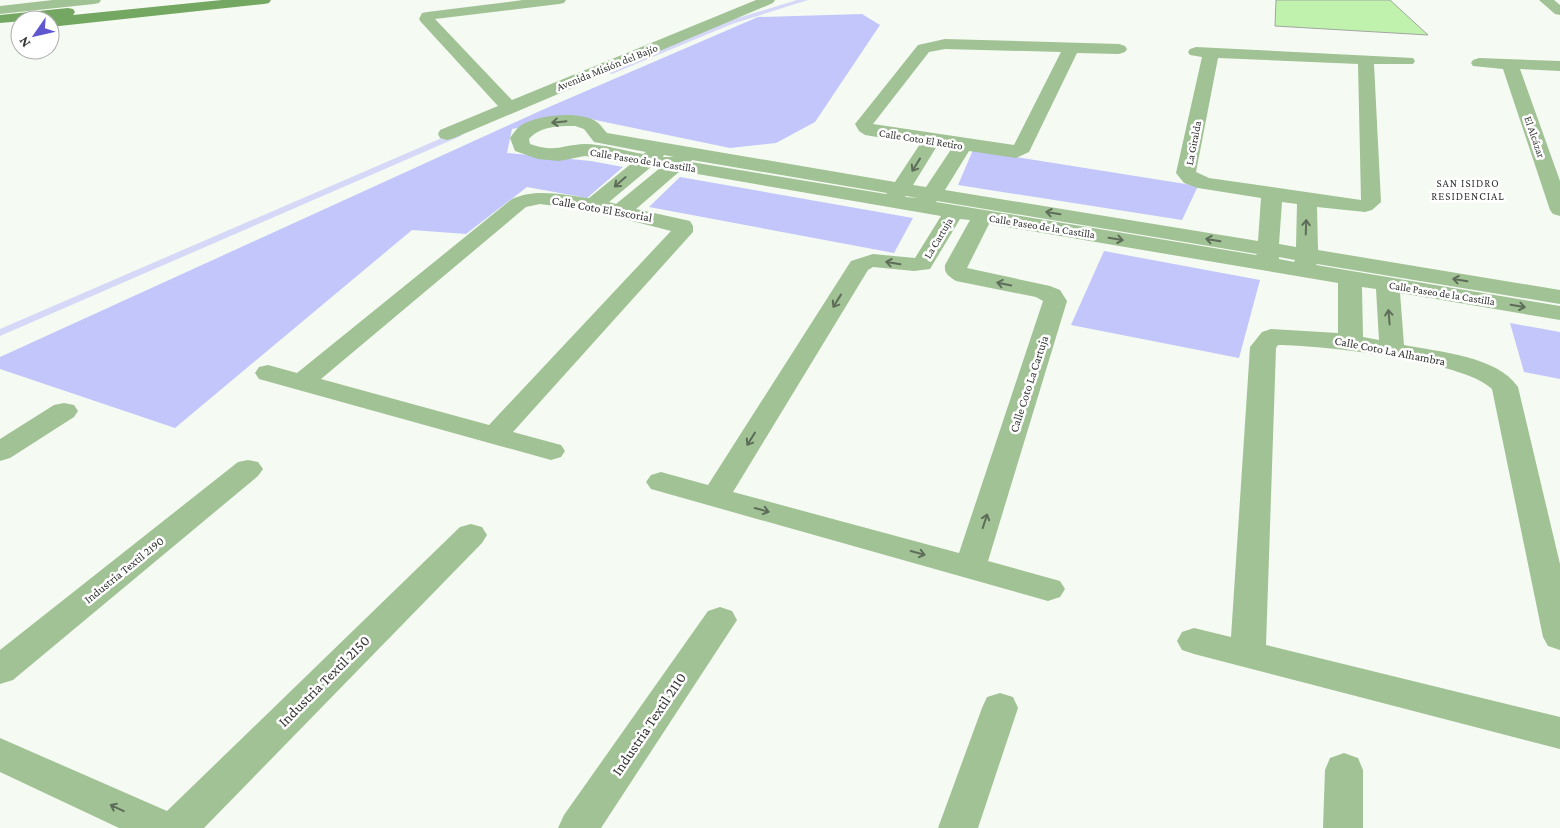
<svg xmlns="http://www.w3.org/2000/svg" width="1560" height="828" font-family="'Crimson Pro',serif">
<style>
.green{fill:#c3c6fb}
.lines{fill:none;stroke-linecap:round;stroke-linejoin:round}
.stream{fill:#d6d8f7;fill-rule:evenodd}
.building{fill:#c0f2ae;stroke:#a0a69f}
.lane{fill:#a1c294;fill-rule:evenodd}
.street{fill:#a1c294;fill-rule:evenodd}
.secondary{fill:#74a761;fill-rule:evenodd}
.oneway{stroke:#5e6d59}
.labels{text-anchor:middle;stroke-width:5;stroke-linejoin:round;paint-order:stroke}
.far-street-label{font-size:11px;fill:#313431;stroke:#fff}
.far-neighbourhood-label{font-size:11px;letter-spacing:1px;fill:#313431;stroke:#fff}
.street-label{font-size:12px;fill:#313431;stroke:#fff}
.near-street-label{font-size:15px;fill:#313431;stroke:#fff}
</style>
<rect width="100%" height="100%" fill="#f5fbf3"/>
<g class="green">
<polygon points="862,14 880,25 815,122 776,143 730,148 576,116 512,129 507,153 591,161 623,167 587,198 527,187 466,234 412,230 175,428 0,369 0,357 542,110 758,17"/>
<polygon points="973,150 1198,186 1182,220 958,185"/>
<polygon points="680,177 913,218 894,253 649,207"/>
<polygon points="1104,251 1260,280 1239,358 1071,325"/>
<polygon points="1510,323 1560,332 1560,379 1524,372"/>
</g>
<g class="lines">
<g class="stream">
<polygon points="797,0 808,0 732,24 612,74 605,72 728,21"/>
<polygon points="458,131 462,134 461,136 0,336 0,329"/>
</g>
</g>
<polygon class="building" points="1276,0 1390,0 1428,35 1275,26"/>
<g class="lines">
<polygon class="lane" points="1539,0 1554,0 1560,5 1560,15 1555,14"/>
<g class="street">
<polygon points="53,0 101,0 99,3 94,4 0,14 0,6"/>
<polygon points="523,0 566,0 564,3 559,4 435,19 512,100 756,0 775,0 773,3 454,138 447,140 440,138 438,134 440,130 498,106 421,22 419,19 422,13 427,12"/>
<path d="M945,39l174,5 6,2 2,3 -2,3 -6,2 -42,-1 -48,99 -13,6 -47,-7 -24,39 313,51 3,-43 -63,-10 -14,-5 -8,-10 26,-116 -12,-2 -2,-3 2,-3 6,-2 217,11 2,3 -2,3h-39l7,138 -9,8 -7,2 -48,-5 1,43 242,40v14l-243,-40 -1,1 244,41v14l-160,-27 4,52c35,7 93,11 114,42l42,177v86l-12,-4 -5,-9 -51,-248c-27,-28 -172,-44 -214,-44l-2,3 -10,297 294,72v32l-366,-95 -12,-4 -5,-9 5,-9 12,-4 37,9 19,-290 12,-15 9,-3 67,4v-50l-349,-59 -22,44 83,18 10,4 7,11 -79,260 72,20 5,8 -5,8 -12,4 -397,-112 -5,-7 5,-7 10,-3 47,13 143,-224 22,-7 42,4 26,-42 -261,-45 -44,38 54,12 3,5v6l-180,200 48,13 4,6 -4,6 -10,3 -292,-81 -4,-6 4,-6 9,-2 29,8 215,-174c25,-11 50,-4 77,-1l43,-35 -47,-7 -26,5 -21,-2 -23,-8 -5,-13c3,-4 6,-9 10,-12 16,-11 60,-16 77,-4 4,3 7,8 10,11l288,49 25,-38 -55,-9 -6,-4 -4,-7 63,-79zM945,49l116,3 -47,93 -141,-21 56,-72zM1218,58l140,6 3,136 -152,-22 -13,-6zM575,126l9,3 10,13 52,10 -3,2c-17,-3 -41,-10 -58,-10 -24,1 -29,9 -55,0l-1,-5c11,-13 30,-13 46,-13zM937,146l15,2 -26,39 -13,-2zM664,155l10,2h-11zM692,160l195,33 -1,1 -195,-32zM651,167l9,1 -44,36 -7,-2zM906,196l12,2 -13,-1zM937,201l320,53 -1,1 -320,-53zM1282,202l15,2 -1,43 -17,-3zM540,204l53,7 78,20 -182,194 -168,-46 205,-172zM960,219l10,1 -25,45c-1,9 4,11 11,16l80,16 7,4 -84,252 -226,-61 135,-222 5,-3 41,4 16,-2zM1279,257l16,3 -1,2 -15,-3zM1362,287l14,2 3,51 -16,-3z"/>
<polygon points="1479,58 1560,61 1560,71 1520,69 1560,181 1560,216 1553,214 1550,210 1503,69 1473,66 1471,63 1473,60"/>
<polygon points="64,403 74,405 78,411 74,417 10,458 0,461 0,439 54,405"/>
<polygon points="248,460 258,462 263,469 258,476 13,680 0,684 0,650 238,462"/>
<polygon points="471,524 482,527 487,535 482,543 204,828 119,828 0,772 0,738 167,811 460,527"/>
<polygon points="720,607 732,611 737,620 601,828 558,828 564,815 708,611"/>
<polygon points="1000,693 1013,697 1018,708 978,828 938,828 982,708 987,697"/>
<polygon points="1344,753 1358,758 1363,770 1363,828 1323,828 1325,770 1330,758"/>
</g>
<polygon class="secondary" points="222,0 271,0 269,3 264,4 50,27 50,20 45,19 0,23 0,15 68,8 73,9 75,12 73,15"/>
</g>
<defs><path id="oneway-shaft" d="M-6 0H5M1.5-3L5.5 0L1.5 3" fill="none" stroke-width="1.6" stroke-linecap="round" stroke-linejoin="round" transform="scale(1.25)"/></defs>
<g class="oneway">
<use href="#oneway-shaft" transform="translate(559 122) rotate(174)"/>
<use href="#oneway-shaft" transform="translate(916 165) rotate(122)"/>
<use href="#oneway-shaft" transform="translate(620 182) rotate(139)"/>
<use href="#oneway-shaft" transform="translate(1053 213) rotate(-171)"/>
<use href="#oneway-shaft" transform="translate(1306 227) rotate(-88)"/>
<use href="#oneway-shaft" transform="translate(1116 239) rotate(9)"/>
<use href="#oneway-shaft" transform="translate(1213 240) rotate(-170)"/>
<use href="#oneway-shaft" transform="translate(893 263) rotate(-171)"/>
<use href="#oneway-shaft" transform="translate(1460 280) rotate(-171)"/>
<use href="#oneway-shaft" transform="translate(1004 284) rotate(-169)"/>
<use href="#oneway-shaft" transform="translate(837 301) rotate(122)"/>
<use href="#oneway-shaft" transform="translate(1518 306) rotate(9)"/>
<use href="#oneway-shaft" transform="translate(1389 317) rotate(-95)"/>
<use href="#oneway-shaft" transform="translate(751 439) rotate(122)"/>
<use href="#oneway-shaft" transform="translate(762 510) rotate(15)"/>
<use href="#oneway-shaft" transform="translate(985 521) rotate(-72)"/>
<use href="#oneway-shaft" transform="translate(918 553) rotate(15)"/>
<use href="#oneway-shaft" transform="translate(117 808) rotate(-155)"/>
</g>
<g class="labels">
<g class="far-street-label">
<text transform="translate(607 67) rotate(-22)" y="4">Avenida Misión del Bajío</text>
<text transform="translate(1535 137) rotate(71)" y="4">El Alcázar</text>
<text transform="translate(921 139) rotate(9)" y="4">Calle Coto El Retiro</text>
<text transform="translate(1193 143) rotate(-79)" y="4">La Giralda</text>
<text transform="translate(643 160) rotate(9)" y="4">Calle Paseo de la Castilla</text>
<text transform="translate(1042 226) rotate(9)" y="4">Calle Paseo de la Castilla</text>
<text transform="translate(938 238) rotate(-59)" y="4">La Cartuja</text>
<text transform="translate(1442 293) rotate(9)" y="4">Calle Paseo de la Castilla</text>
</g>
<g class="far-neighbourhood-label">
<text x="1468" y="187">SAN ISIDRO<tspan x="1468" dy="13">RESIDENCIAL</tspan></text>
</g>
<g class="street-label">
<text transform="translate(602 209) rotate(10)" y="4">Calle Coto El Escorial</text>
<text transform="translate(1390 351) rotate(11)" y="4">Calle Coto La Alhambra</text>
<text transform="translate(1029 384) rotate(-72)" y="4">Calle Coto La Cartuja</text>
<text transform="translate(124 570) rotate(-39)" y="4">Industria Textil 2190</text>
</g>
<g class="near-street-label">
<text transform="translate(324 681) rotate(-45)" y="5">Industria Textil 2150</text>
<text transform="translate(649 724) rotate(-56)" y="5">Industria Textil 2110</text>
</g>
</g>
<g transform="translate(35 35) rotate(236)"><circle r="24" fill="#ffffff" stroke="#adaead"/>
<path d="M0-4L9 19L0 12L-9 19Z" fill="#6056cf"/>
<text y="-8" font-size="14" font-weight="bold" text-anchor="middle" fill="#313431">N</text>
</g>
</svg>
